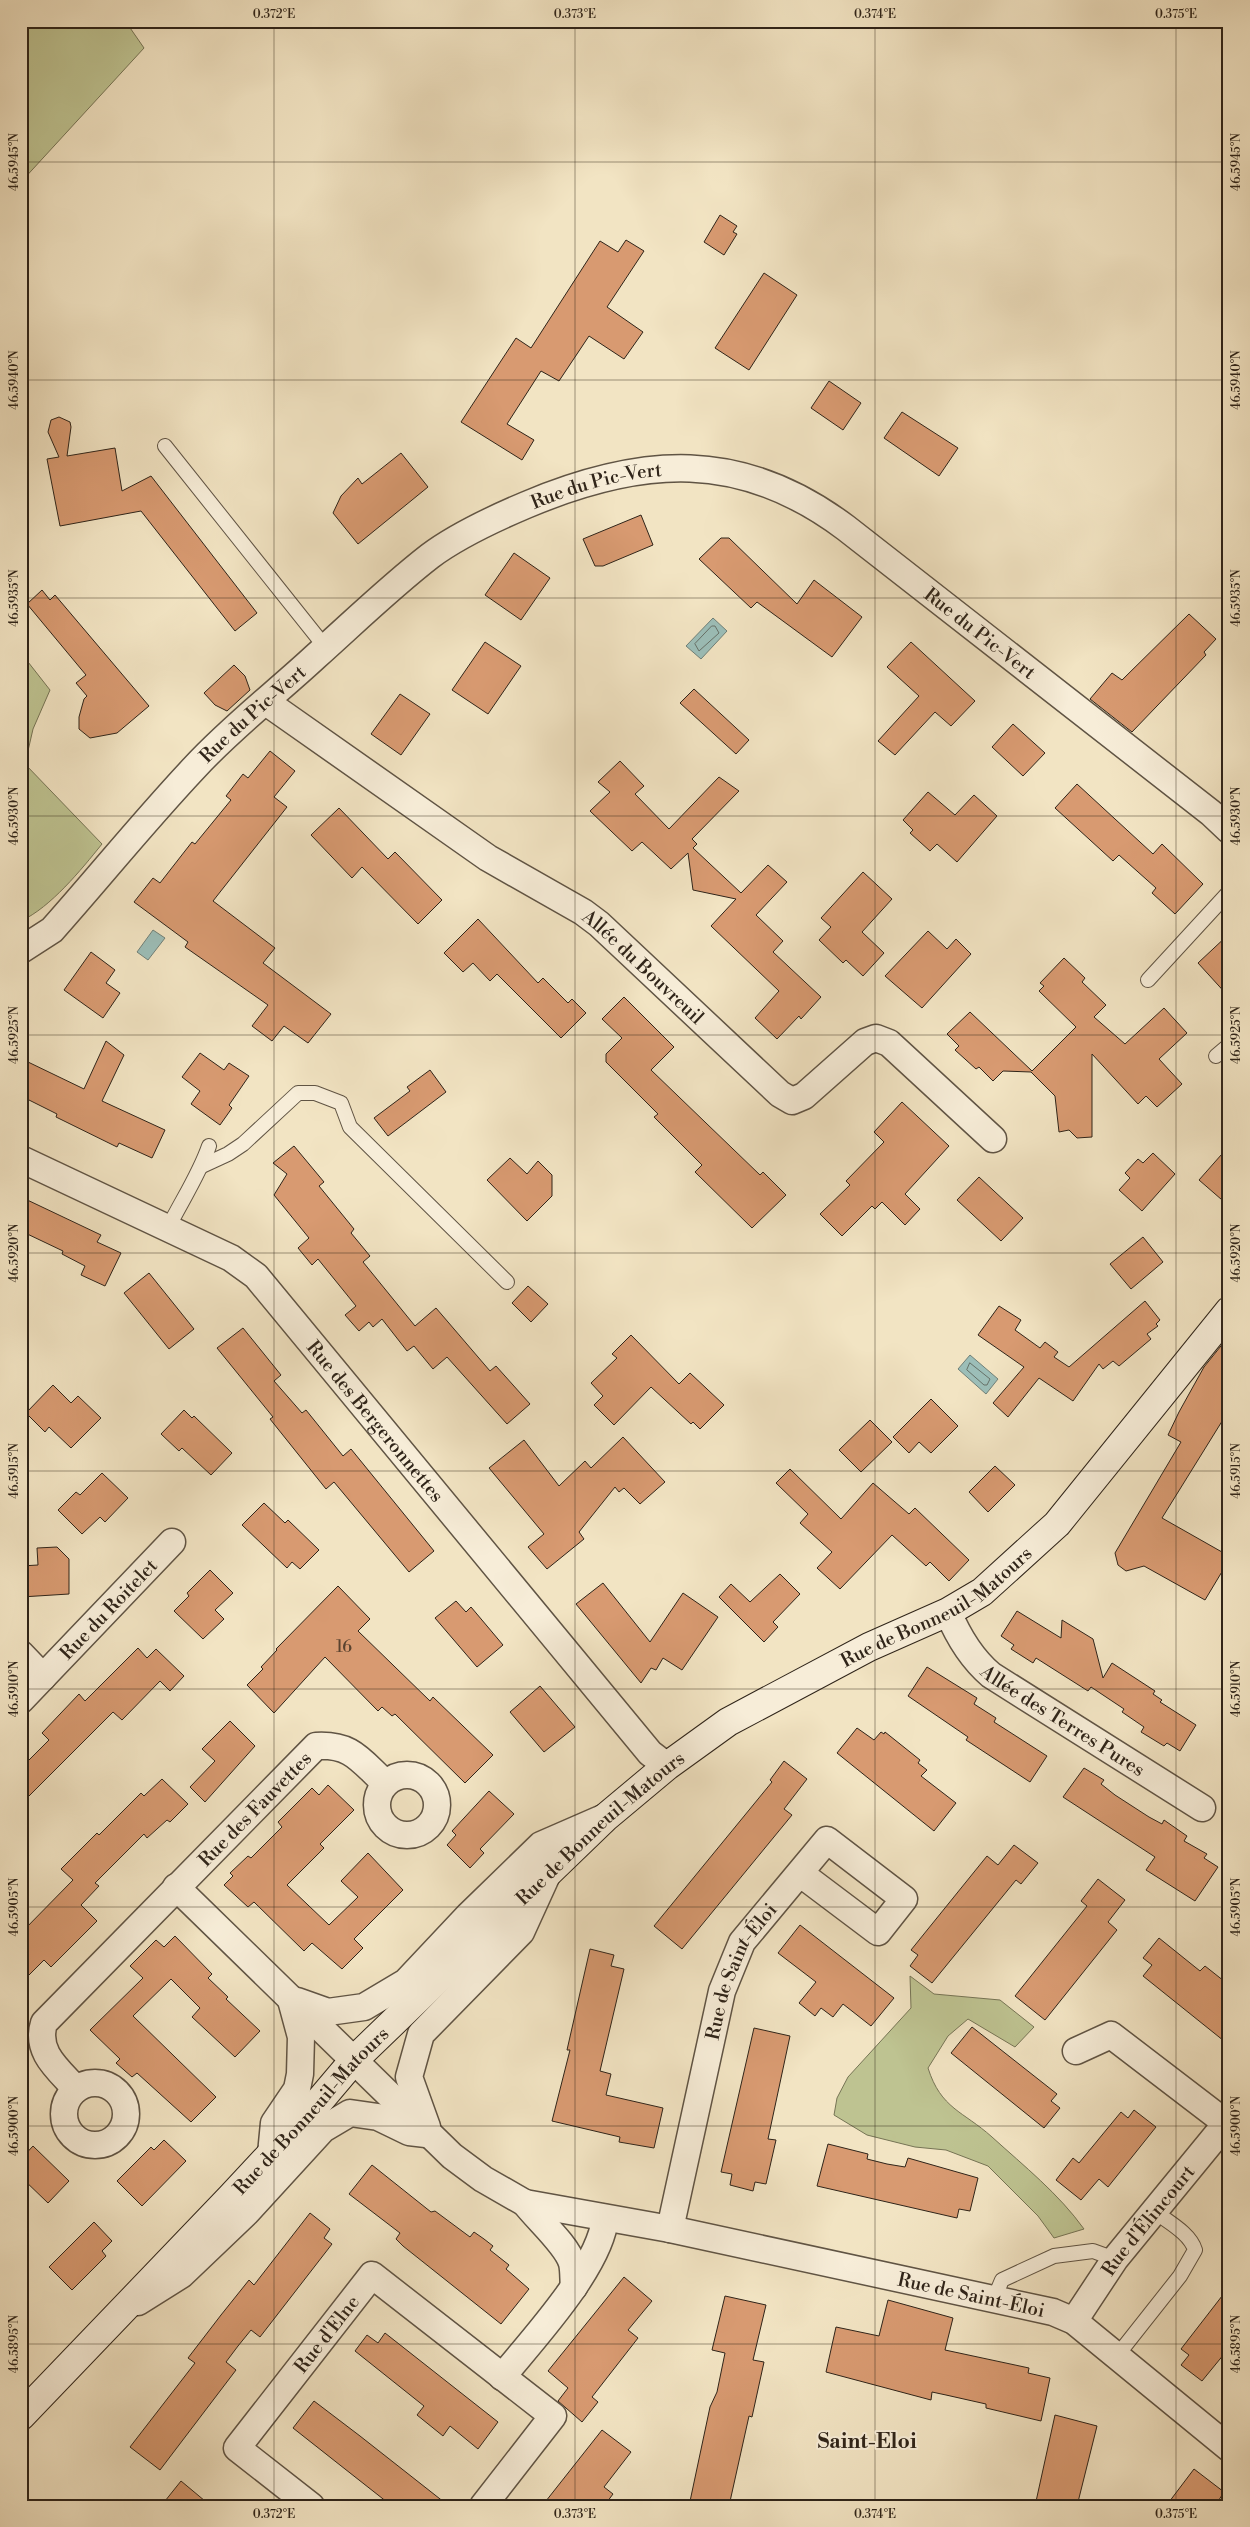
<svg xmlns="http://www.w3.org/2000/svg" width="1250" height="2527" font-family="'Libre Bodoni',serif">
<style>
.green{fill:#bec391;stroke:#767455}
.water{fill:#9cbeb8;stroke:#708078}
.lines{fill:none;stroke-linecap:round;stroke-linejoin:round}
.shore{stroke:#667168;stroke-width:1}
.building{fill:#d89a71;stroke:#2f2419}
.service-casing{stroke:#605444;stroke-width:16}
.minor-casing{stroke:#605444;stroke-width:29}
.secondary-casing{stroke:#2f2419;stroke-width:30}
.service{stroke:#f7edd8;stroke-width:14}
.minor{stroke:#f7edd8;stroke-width:26}
.secondary{stroke:#f7edd8;stroke-width:28}
.ticks{fill:none;stroke:#2f2419;stroke-width:1;stroke-opacity:0.45}
.labels{text-anchor:middle;stroke-width:4;stroke-linejoin:round;paint-order:stroke}
.number-label{font-size:16px;fill:#59422f}
.street-label{font-size:19px;fill:#2f2419;stroke:#f7edd8}
.quarter-label{font-size:21px;font-weight:bold;fill:#2f2419;stroke:#f7edd8}
.neatline{fill:none;stroke:#2f2419;stroke-width:2}
.ticks-label{font-size:12px;text-anchor:middle;fill:#2f2419}
</style>
<rect width="100%" height="100%" fill="#f2e4c3"/>
<filter id="stains"><feTurbulence type="fractalNoise" baseFrequency=".004" numOctaves="4"/><feColorMatrix values="0 0 0 0 .2 0 0 0 0 .09 0 0 0 0 .02 0 0 0 .5 -.17"/></filter>
<radialGradient id="worn" r=".72"><stop offset=".6" stop-color="#630" stop-opacity="0"/><stop offset="1" stop-color="#630" stop-opacity=".3"/></radialGradient>
<g class="green">
<polygon points="21,21 122,21 126,22 144,48 21,182"/>
<path d="M21,653l29,37 -17,39 -8,35 77,80c-21,26 -51,63 -81,77z"/>
<path d="M910,1976l24,18 66,6 34,27 -19,20 -47,-28 -20,17 -20,32c13,41 35,43 64,69 32,29 67,57 92,92l-30,9 -16,-22 -50,-50 -42,-16 -31,-3 -48,-12 -33,-20 3,-17 11,-21 63,-69z"/>
</g>
<g class="water">
<polygon points="713,618 727,631 701,659 686,646"/>
<polygon points="153,930 165,938 148,960 137,952"/>
<polygon points="970,1355 998,1379 986,1394 958,1369"/>
</g>
<g class="lines">
<g class="shore">
<polygon points="712,626 715,626 719,633 699,651 695,644"/>
<polygon points="970,1363 990,1379 987,1385 984,1385 967,1370"/>
</g>
</g>
<g class="building">
<polygon points="720,215 737,226 733,232 737,234 724,255 704,242"/>
<polygon points="626,240 644,251 607,307 643,332 624,359 589,336 559,381 541,371 507,424 534,440 522,460 461,422 516,338 531,348 600,241 618,252"/>
<polygon points="764,273 797,295 749,370 715,348"/>
<polygon points="829,381 861,403 843,430 811,408"/>
<polygon points="902,412 958,448 939,476 884,438"/>
<polygon points="59,417 70,422 71,427 67,456 115,448 122,491 151,476 257,613 235,631 141,511 60,526 47,459 59,457 48,432 51,420"/>
<polygon points="401,453 428,487 358,544 333,513 341,496 358,478 362,484"/>
<polygon points="641,515 653,545 603,566 595,566 583,539"/>
<polygon points="721,538 729,538 797,604 814,580 862,617 832,657 757,602 751,608 699,559"/>
<polygon points="514,553 550,578 521,620 485,595"/>
<polygon points="42,590 50,600 55,595 149,706 117,733 90,738 79,729 79,717 84,699 87,696 76,683 86,675 27,604"/>
<polygon points="1189,614 1216,639 1204,652 1206,655 1132,732 1090,699 1112,673 1122,680"/>
<polygon points="485,642 521,666 488,714 452,690"/>
<polygon points="911,642 975,701 951,726 935,712 895,755 878,741 919,696 887,667"/>
<polygon points="234,665 245,676 250,690 227,711 215,705 204,693"/>
<polygon points="694,689 749,740 736,754 680,703"/>
<polygon points="400,694 430,714 401,755 371,734"/>
<polygon points="1013,724 1045,753 1023,776 992,747"/>
<polygon points="270,751 295,771 274,797 287,807 213,901 275,948 263,963 331,1014 308,1043 284,1026 272,1041 252,1026 268,1005 185,947 188,942 134,902 153,878 160,883 192,842 195,844 231,800 226,796 243,774 248,778"/>
<polygon points="620,761 644,786 635,794 669,829 719,777 739,791 692,839 697,844 693,848 741,893 768,865 787,882 756,915 783,941 773,952 821,997 801,1019 799,1016 777,1039 755,1018 779,991 711,926 736,899 693,890 688,853 671,869 642,842 632,851 590,811 610,792 598,782"/>
<polygon points="1077,784 1153,854 1162,844 1203,884 1175,914 1152,893 1156,888 1119,855 1113,861 1055,808"/>
<polygon points="928,792 955,815 974,795 997,816 957,862 937,844 930,851 910,833 913,830 903,820"/>
<polygon points="339,808 388,859 395,852 442,900 418,924 362,867 352,878 311,835"/>
<polygon points="863,872 892,899 862,932 884,953 863,976 846,960 843,963 819,940 831,927 821,918"/>
<polygon points="478,919 538,983 543,978 568,1003 572,999 586,1013 561,1038 497,974 490,981 473,963 463,972 444,953"/>
<polygon points="928,931 947,949 956,939 971,954 922,1008 885,976"/>
<polygon points="1229,934 1229,997 1198,963"/>
<polygon points="91,952 115,970 106,983 120,993 103,1018 64,990"/>
<polygon points="1064,958 1085,978 1082,982 1106,1005 1094,1017 1125,1044 1164,1008 1187,1033 1159,1059 1182,1084 1157,1107 1146,1096 1138,1104 1092,1054 1092,1137 1077,1138 1069,1130 1059,1132 1055,1096 1031,1072 1003,1071 993,1081 979,1067 976,1069 955,1050 959,1046 947,1034 970,1012 1032,1071 1076,1027 1039,991 1044,986 1040,983"/>
<polygon points="624,997 674,1047 651,1070 760,1175 763,1172 786,1195 752,1228 695,1172 702,1165 654,1117 658,1114 606,1062 606,1054 622,1038 602,1019"/>
<polygon points="106,1041 124,1055 102,1101 165,1130 152,1158 119,1143 117,1147 56,1117 57,1114 21,1096 21,1074 28,1062 84,1089"/>
<polygon points="200,1053 224,1070 229,1063 249,1076 229,1105 232,1108 220,1125 191,1104 200,1091 182,1077"/>
<polygon points="430,1070 446,1092 388,1136 374,1118 410,1091 407,1087"/>
<polygon points="902,1102 949,1146 905,1194 920,1209 905,1225 882,1202 875,1209 872,1206 842,1236 820,1214 850,1185 846,1181 884,1142 874,1132"/>
<polygon points="294,1146 324,1182 319,1186 354,1229 351,1233 370,1256 363,1262 415,1326 436,1308 490,1371 496,1366 530,1404 507,1424 447,1357 433,1369 414,1346 407,1351 382,1319 373,1327 369,1322 359,1331 345,1315 356,1306 318,1259 312,1265 298,1248 309,1238 274,1195 287,1174 273,1163"/>
<polygon points="1229,1146 1229,1206 1199,1180"/>
<polygon points="1153,1153 1175,1174 1142,1211 1119,1190 1130,1178 1125,1173 1138,1159 1143,1163"/>
<polygon points="510,1158 527,1174 538,1161 552,1175 552,1196 527,1221 487,1180"/>
<polygon points="979,1177 1023,1218 1001,1241 957,1200"/>
<polygon points="21,1197 101,1235 97,1242 121,1253 105,1286 81,1275 85,1266 62,1254 63,1251 21,1231"/>
<polygon points="1143,1237 1163,1262 1131,1289 1110,1264"/>
<polygon points="149,1273 194,1329 169,1349 124,1293"/>
<polygon points="528,1286 548,1304 531,1322 512,1303"/>
<polygon points="1145,1301 1160,1320 1156,1324 1158,1326 1147,1334 1151,1339 1119,1366 1113,1361 1103,1369 1099,1364 1073,1401 1039,1378 1008,1417 993,1403 1024,1367 978,1335 999,1306 1021,1320 1015,1330 1040,1348 1045,1342 1058,1352 1054,1357 1069,1367"/>
<polygon points="243,1328 281,1375 274,1381 302,1413 306,1410 343,1456 351,1449 434,1551 409,1572 334,1482 326,1489 270,1419 273,1417 217,1348"/>
<polygon points="631,1335 679,1384 690,1373 724,1405 700,1429 693,1422 691,1424 651,1387 614,1425 594,1405 603,1396 591,1383 617,1358 612,1354"/>
<polygon points="1229,1336 1229,1410 1162,1518 1229,1556 1229,1560 1205,1600 1144,1566 1126,1571 1118,1565 1115,1553 1181,1442 1168,1435 1179,1412 1204,1367"/>
<polygon points="53,1385 71,1403 78,1396 101,1418 71,1448 49,1427 45,1432 26,1413"/>
<polygon points="931,1399 958,1426 931,1453 919,1442 909,1453 893,1437"/>
<polygon points="184,1410 192,1418 194,1416 232,1453 211,1475 182,1448 179,1451 161,1434"/>
<polygon points="870,1420 892,1442 861,1472 839,1450"/>
<polygon points="623,1437 665,1482 640,1504 624,1488 619,1492 615,1487 579,1532 584,1539 547,1569 528,1547 544,1534 489,1468 524,1440 559,1486 585,1461 591,1468"/>
<polygon points="995,1466 1015,1485 988,1512 969,1492"/>
<polygon points="790,1469 841,1519 873,1483 909,1514 915,1508 969,1560 949,1581 930,1562 926,1566 892,1535 840,1589 817,1568 832,1552 800,1523 808,1514 776,1483"/>
<polygon points="102,1473 128,1498 105,1522 100,1517 82,1534 58,1510 76,1492 80,1495"/>
<polygon points="264,1503 285,1523 288,1520 319,1550 300,1569 292,1562 287,1568 242,1525"/>
<polygon points="57,1547 69,1559 69,1594 21,1597 21,1566 38,1565 37,1548"/>
<polygon points="210,1570 233,1593 215,1610 224,1619 203,1639 174,1611 189,1596 187,1593"/>
<polygon points="780,1574 800,1594 773,1622 778,1627 764,1642 719,1597 731,1584 750,1602"/>
<polygon points="603,1583 650,1642 683,1593 718,1617 682,1670 663,1658 656,1670 651,1668 641,1683 576,1604"/>
<polygon points="338,1586 370,1619 358,1631 430,1701 433,1697 493,1755 465,1783 395,1714 392,1716 382,1707 378,1711 325,1657 274,1713 247,1685 263,1669 261,1667 277,1650 276,1649"/>
<polygon points="456,1601 466,1612 471,1607 503,1645 477,1667 435,1618"/>
<polygon points="1017,1611 1061,1638 1062,1620 1093,1639 1103,1678 1112,1663 1155,1691 1153,1694 1162,1700 1160,1702 1196,1725 1180,1751 1167,1743 1164,1746 1141,1732 1144,1727 1122,1712 1124,1709 1091,1687 1088,1691 1036,1658 1033,1663 1011,1649 1014,1645 1001,1636"/>
<polygon points="138,1648 147,1658 156,1649 184,1676 170,1691 160,1681 122,1720 113,1712 21,1804 21,1768 49,1740 42,1733 79,1694 85,1701"/>
<polygon points="927,1667 977,1698 974,1704 996,1718 994,1722 1047,1756 1030,1782 966,1740 968,1737 908,1696"/>
<polygon points="540,1686 575,1727 544,1752 510,1712"/>
<polygon points="230,1721 255,1746 205,1802 190,1787 215,1761 202,1749"/>
<polygon points="857,1728 874,1740 881,1732 884,1734 885,1732 920,1760 918,1763 927,1770 921,1776 956,1803 934,1831 837,1753"/>
<polygon points="784,1761 807,1779 784,1809 792,1815 682,1949 654,1926 772,1782 770,1780"/>
<polygon points="1084,1768 1104,1780 1101,1784 1115,1795 1149,1817 1162,1824 1164,1820 1187,1836 1184,1841 1207,1854 1204,1858 1218,1867 1195,1901 1146,1870 1155,1857 1063,1797"/>
<polygon points="162,1779 188,1804 170,1822 167,1820 147,1838 144,1834 95,1883 99,1886 81,1905 97,1921 51,1967 44,1960 21,1983 21,1933 73,1880 61,1869 97,1833 99,1835 141,1793 144,1796"/>
<polygon points="328,1785 354,1810 320,1844 324,1848 287,1885 329,1925 358,1897 341,1881 368,1853 403,1890 354,1939 363,1948 342,1969 312,1943 304,1951 254,1902 248,1907 224,1885 233,1876 230,1873 248,1856 251,1858 282,1827 278,1822 312,1788 319,1795"/>
<polygon points="489,1791 514,1814 480,1849 484,1853 470,1868 447,1845 456,1835 452,1831"/>
<polygon points="1014,1845 1038,1863 1021,1884 1016,1880 932,1983 910,1966 918,1955 911,1950 987,1856 998,1865"/>
<polygon points="1098,1879 1125,1900 1108,1922 1117,1930 1045,2020 1015,1996 1087,1906 1081,1901"/>
<polygon points="800,1925 894,1998 871,2026 843,2004 833,2017 821,2008 815,2016 799,2003 816,1982 778,1953"/>
<polygon points="175,1936 212,1974 208,1978 228,1997 226,1999 260,2031 235,2057 192,2017 200,2008 171,1979 133,2016 216,2097 191,2122 137,2073 132,2077 116,2063 120,2059 90,2030 143,1978 130,1966 156,1940 164,1947"/>
<polygon points="1159,1938 1200,1971 1205,1966 1229,1985 1229,2045 1143,1976 1152,1965 1143,1958"/>
<polygon points="590,1949 614,1955 611,1966 624,1969 600,2071 611,2074 606,2095 663,2108 654,2148 619,2142 620,2137 552,2121 570,2050 567,2050"/>
<polygon points="972,2027 1057,2094 1051,2101 1060,2108 1044,2128 951,2053"/>
<polygon points="754,2028 790,2036 768,2139 776,2140 766,2184 755,2182 753,2191 730,2185 732,2174 721,2172"/>
<polygon points="1134,2110 1156,2127 1108,2187 1099,2179 1081,2200 1056,2180 1073,2158 1079,2163 1121,2112 1128,2118"/>
<polygon points="164,2140 186,2161 142,2206 117,2181 151,2147 154,2150"/>
<polygon points="828,2144 868,2154 867,2159 887,2164 905,2167 908,2158 978,2178 970,2211 959,2209 957,2218 817,2186"/>
<polygon points="33,2146 69,2181 48,2203 21,2177 21,2159"/>
<polygon points="372,2165 431,2212 435,2211 470,2237 474,2232 484,2239 493,2246 490,2250 509,2265 506,2269 529,2289 501,2324 403,2246 396,2239 400,2233 349,2194"/>
<polygon points="310,2213 330,2229 324,2238 332,2244 260,2337 251,2330 238,2346 226,2362 236,2370 160,2470 130,2447 195,2363 188,2358 221,2315 249,2280 254,2285"/>
<polygon points="94,2222 112,2241 102,2251 106,2256 72,2290 49,2267"/>
<polygon points="624,2277 652,2301 628,2330 638,2338 592,2397 598,2402 582,2422 558,2401 568,2388 548,2371"/>
<polygon points="1229,2287 1229,2348 1202,2381 1181,2365 1189,2355 1181,2349"/>
<polygon points="725,2296 766,2305 753,2360 764,2362 752,2417 749,2416 729,2506 689,2506 710,2407 717,2392 725,2353 712,2350"/>
<polygon points="888,2300 953,2318 945,2350 1029,2368 1028,2373 1050,2378 1041,2421 986,2408 986,2404 946,2395 932,2392 931,2400 826,2372 836,2327 879,2336"/>
<polygon points="385,2333 498,2422 478,2449 450,2426 443,2436 417,2415 424,2406 355,2351 367,2335 378,2343"/>
<polygon points="314,2401 360,2436 449,2506 392,2506 345,2469 293,2428"/>
<polygon points="1055,2415 1097,2426 1077,2506 1035,2506"/>
<polygon points="602,2430 631,2452 604,2487 613,2494 604,2506 542,2506"/>
<polygon points="1194,2469 1224,2492 1215,2506 1166,2506"/>
<polygon points="181,2481 211,2506 161,2506"/>
</g>
<g class="lines">
<g class="service-casing">
<g id="service">
<polyline points="165,446 326,648"/>
<polyline points="1148,980 1229,892"/>
<polyline points="1216,1056 1229,1045"/>
<polyline points="202,1166 228,1154 243,1144 298,1093 315,1093 341,1103 350,1127 507,1282"/>
<path d="M168,1228c14,-28 31,-53 41,-82"/>
<polyline points="994,2299 1002,2280 1054,2256 1093,2251 1115,2259"/>
<path d="M1116,2357l64,-81 15,-26c-5,-17 -27,-28 -41,-39"/>
</g>
</g>
<g class="minor-casing">
<g id="minor">
<path id="s1" d="M266,702l222,156 95,54 16,12 181,170 12,7 12,-5 61,-54 11,-4 13,5 104,96"/>
<path id="s2" d="M21,950l31,-20c48,-54 93,-110 143,-163 37,-40 80,-73 120,-110 38,-34 75,-70 115,-101 28,-21 63,-37 96,-51 116,-49 215,-56 320,23l365,285 18,17"/>
<path id="s3" d="M21,1159l210,99 25,18 394,477 17,13"/>
<path id="s4" d="M948,1612c10,24 23,46 43,63l211,133"/>
<polyline points="21,1654 43,1677"/>
<path id="s5" d="M21,1700l151,-158"/>
<circle cx="407" cy="1805" r="30"/>
<path id="s6" d="M176,1887l276,269 31,23 42,24 145,26 383,83 21,9 155,127"/>
<polyline points="297,2001 328,2012 364,2007 406,1982 469,1915 541,1845 603,1818"/>
<polyline points="1076,2051 1111,2035 1226,2123"/>
<circle cx="95" cy="2114" r="31"/>
<path id="s7" d="M76,2089c-18,-20 -41,-37 -32,-66l272,-277c36,-2 44,14 69,37"/>
<polyline points="427,2127 409,2077 421,2034 521,1932 547,1875"/>
<polyline points="271,2154 274,2123 297,2089 300,2074 301,2037 291,2000"/>
<path d="M525,2203c13,17 42,42 47,60 2,8 1,17 2,24"/>
<path id="s8" d="M670,2229l52,-238 20,-49 85,-102 77,59 -26,33 -77,-58"/>
<polyline points="138,2302 181,2275 247,2212 323,2129 350,2113 378,2117 409,2132 426,2134"/>
<path id="s9" d="M1074,2321l41,-62 114,-139"/>
<path d="M502,2377c31,-38 99,-111 103,-159"/>
<path id="s10" d="M311,2506l-74,-58 135,-173 181,141 -70,90"/>
</g>
</g>
<g class="secondary-casing">
<g id="secondary">
<path id="s11" d="M21,2416l210,-219 79,-85 44,-52 252,-243 61,-51 61,-44 141,-75 79,-35 34,-20 75,-68 172,-213"/>
</g>
</g>
<use href="#service" class="service"/>
<use href="#minor" class="minor"/>
<use href="#secondary" class="secondary"/>
</g>
<path class="ticks" d="M274,21v2485M575,21v2485M875,21v2485M1176,21v2485M21,162h1208M21,380h1208M21,598h1208M21,816h1208M21,1035h1208M21,1253h1208M21,1471h1208M21,1689h1208M21,1907h1208M21,2126h1208M21,2344h1208"/>
<g class="labels">
<g class="number-label">
<text x="344" y="1652">16</text>
</g>
<g class="street-label">
<text dy="7" stroke="none"><textPath href="#s2" startOffset="752">Rue du Pic-Vert</textPath></text>
<text dy="7" stroke="none"><textPath href="#s2" startOffset="1188">Rue du Pic-Vert</textPath></text>
<text dy="7" stroke="none"><textPath href="#s2" startOffset="332">Rue du Pic-Vert</textPath></text>
<text dy="7" stroke="none"><textPath href="#s1" startOffset="462">Allée du Bouvreuil</textPath></text>
<text dy="7" stroke="none"><textPath href="#s3" startOffset="451">Rue des Bergeronnettes</textPath></text>
<text dy="7" stroke="none"><textPath href="#s11" startOffset="1231">Rue de Bonneuil-Matours</textPath></text>
<text dy="7" stroke="none"><textPath href="#s5" startOffset="126">Rue du Roitelet</textPath></text>
<text dy="7" stroke="none"><textPath href="#s4" startOffset="162">Allée des Terres Pures</textPath></text>
<text dy="7" stroke="none"><textPath href="#s7" startOffset="378">Rue des Fauvettes</textPath></text>
<text dy="7" stroke="none"><textPath href="#s11" startOffset="826">Rue de Bonneuil-Matours</textPath></text>
<text dy="7" stroke="none"><textPath href="#s8" startOffset="269">Rue de Saint-Éloi</textPath></text>
<text dy="7" stroke="none"><textPath href="#s11" startOffset="421">Rue de Bonneuil-Matours</textPath></text>
<text dy="7" stroke="none"><textPath href="#s9" startOffset="125">Rue d'Élincourt</textPath></text>
<text dy="7" stroke="none"><textPath href="#s6" startOffset="928">Rue de Saint-Éloi</textPath></text>
<text dy="7" stroke="none"><textPath href="#s10" startOffset="239">Rue d'Elne</textPath></text>
</g>
<g class="quarter-label">
<text x="867" y="2448">Saint-Eloi</text>
</g>
</g>
<rect width="1250" height="2527" fill="none" stroke="#f2e4c3" stroke-width="55"/>
<rect x="28" y="28" width="1194" height="2472" class="neatline"/>
<g class="ticks-label">
<text x="274" y="18">0.372°E</text>
<text x="575" y="18">0.373°E</text>
<text x="875" y="18">0.374°E</text>
<text x="1176" y="18">0.375°E</text>
<text transform="translate(14 162) rotate(-90)" y="4">46.5945°N</text>
<text transform="translate(1236 162) rotate(-90)" y="4">46.5945°N</text>
<text transform="translate(14 380) rotate(-90)" y="4">46.5940°N</text>
<text transform="translate(1236 380) rotate(-90)" y="4">46.5940°N</text>
<text transform="translate(14 598) rotate(-90)" y="4">46.5935°N</text>
<text transform="translate(1236 598) rotate(-90)" y="4">46.5935°N</text>
<text transform="translate(14 816) rotate(-90)" y="4">46.5930°N</text>
<text transform="translate(1236 816) rotate(-90)" y="4">46.5930°N</text>
<text transform="translate(14 1035) rotate(-90)" y="4">46.5925°N</text>
<text transform="translate(1236 1035) rotate(-90)" y="4">46.5925°N</text>
<text transform="translate(14 1253) rotate(-90)" y="4">46.5920°N</text>
<text transform="translate(1236 1253) rotate(-90)" y="4">46.5920°N</text>
<text transform="translate(14 1471) rotate(-90)" y="4">46.5915°N</text>
<text transform="translate(1236 1471) rotate(-90)" y="4">46.5915°N</text>
<text transform="translate(14 1689) rotate(-90)" y="4">46.5910°N</text>
<text transform="translate(1236 1689) rotate(-90)" y="4">46.5910°N</text>
<text transform="translate(14 1907) rotate(-90)" y="4">46.5905°N</text>
<text transform="translate(1236 1907) rotate(-90)" y="4">46.5905°N</text>
<text transform="translate(14 2126) rotate(-90)" y="4">46.5900°N</text>
<text transform="translate(1236 2126) rotate(-90)" y="4">46.5900°N</text>
<text transform="translate(14 2344) rotate(-90)" y="4">46.5895°N</text>
<text transform="translate(1236 2344) rotate(-90)" y="4">46.5895°N</text>
<text x="274" y="2518">0.372°E</text>
<text x="575" y="2518">0.373°E</text>
<text x="875" y="2518">0.374°E</text>
<text x="1176" y="2518">0.375°E</text>
</g>
<rect width="100%" height="100%" filter="url(#stains)"/>
<rect width="100%" height="100%" fill="url(#worn)"/>
</svg>
